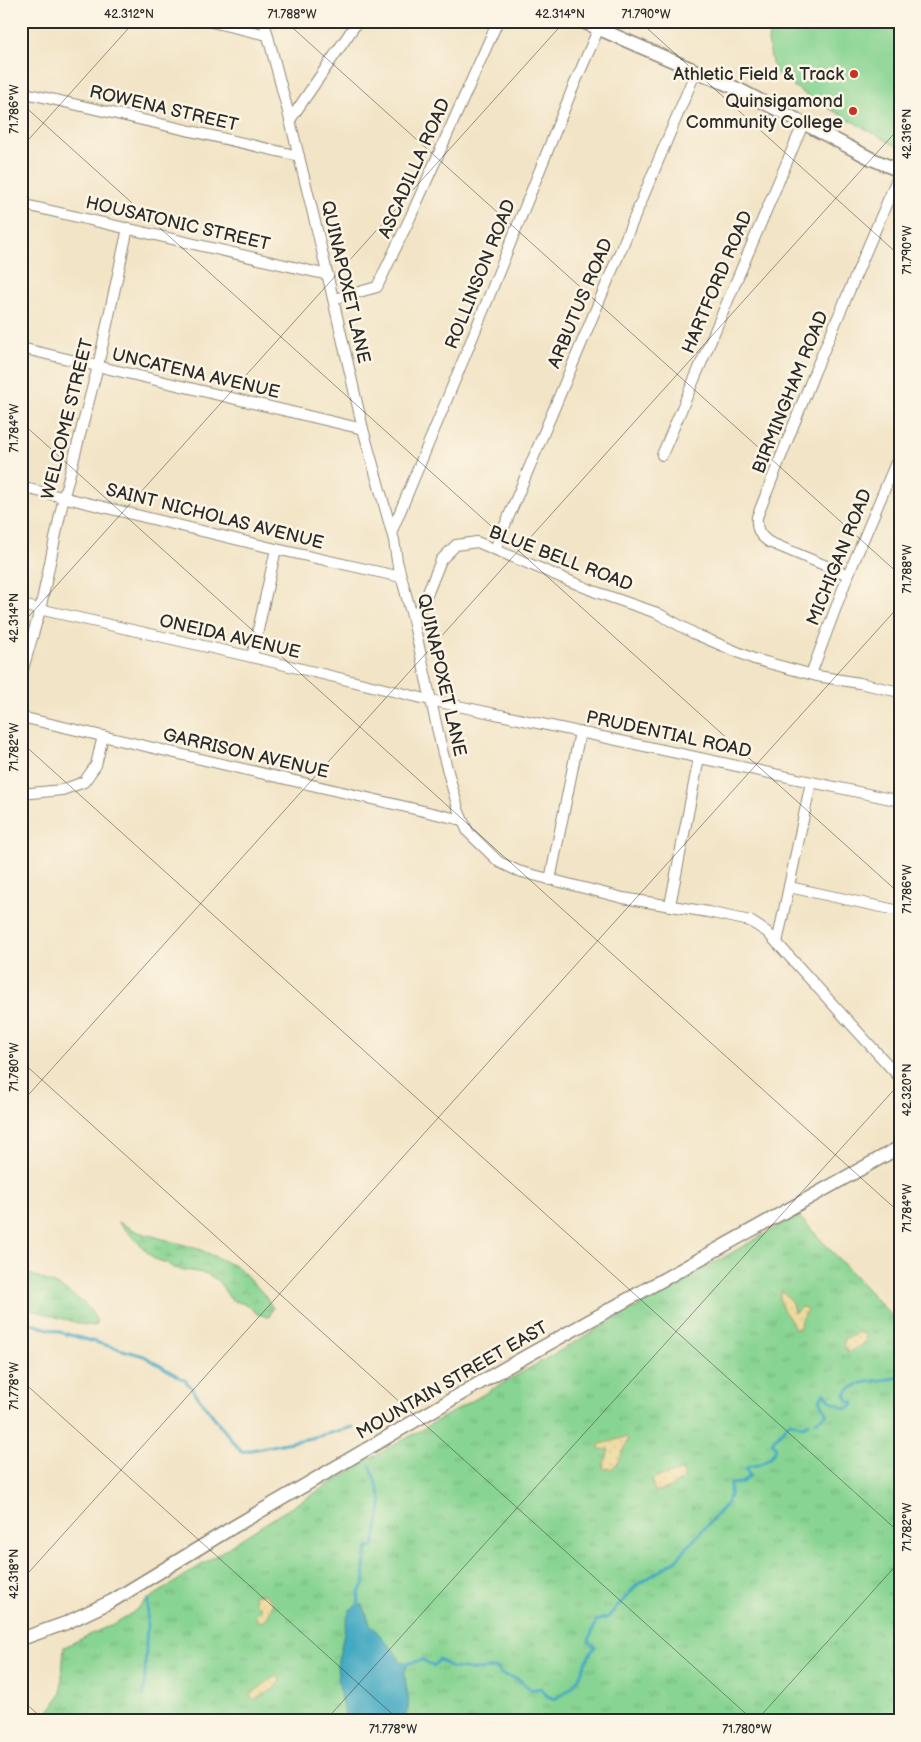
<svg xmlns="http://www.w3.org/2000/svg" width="921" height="1742" font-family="'Balsamiq Sans',sans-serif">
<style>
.grass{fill:url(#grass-tufts);stroke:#5a805e}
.wetland{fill:url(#wetland-marsh);stroke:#5a805e}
.sand{fill:url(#sand-dots);stroke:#8c8264}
.pitch{fill:#88d492;stroke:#5a805e}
.water{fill:#42a9c2;stroke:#366a76}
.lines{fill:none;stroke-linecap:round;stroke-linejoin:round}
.stream{stroke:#42a9c2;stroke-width:3}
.minor-casing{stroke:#8e8878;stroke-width:12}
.major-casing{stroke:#8e8878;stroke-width:15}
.minor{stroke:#fff;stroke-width:10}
.major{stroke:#fff;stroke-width:12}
.ticks{fill:none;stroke:#2b2b2b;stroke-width:1;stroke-opacity:0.45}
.poi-dot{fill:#c8321e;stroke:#fcf5e5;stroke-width:2}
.labels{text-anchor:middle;stroke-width:5;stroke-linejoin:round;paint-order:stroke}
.poi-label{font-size:18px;fill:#2b2b2b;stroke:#fcf5e5;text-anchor:end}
.street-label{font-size:18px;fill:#2b2b2b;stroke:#fcf5e5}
.neatline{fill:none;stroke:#2b2b2b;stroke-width:2}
.ticks-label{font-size:12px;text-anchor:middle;fill:#2b2b2b}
</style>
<defs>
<pattern id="grass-tufts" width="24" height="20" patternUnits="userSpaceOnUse" patternTransform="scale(1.25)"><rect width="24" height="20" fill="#88d492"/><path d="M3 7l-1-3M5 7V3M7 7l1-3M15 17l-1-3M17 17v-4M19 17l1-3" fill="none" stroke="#76b67e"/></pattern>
<pattern id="wetland-marsh" width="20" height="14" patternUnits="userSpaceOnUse" patternTransform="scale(1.25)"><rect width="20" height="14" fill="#88d492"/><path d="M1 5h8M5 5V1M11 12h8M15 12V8" fill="none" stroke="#76b67e"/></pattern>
<pattern id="sand-dots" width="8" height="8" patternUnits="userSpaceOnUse" patternTransform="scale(1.25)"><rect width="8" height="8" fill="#eeda9e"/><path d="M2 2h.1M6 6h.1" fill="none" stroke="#cb8" stroke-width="1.8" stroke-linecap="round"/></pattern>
</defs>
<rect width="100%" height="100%" fill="#fcf5e5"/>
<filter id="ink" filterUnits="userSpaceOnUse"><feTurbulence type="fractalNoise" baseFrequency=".02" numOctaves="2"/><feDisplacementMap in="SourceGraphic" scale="10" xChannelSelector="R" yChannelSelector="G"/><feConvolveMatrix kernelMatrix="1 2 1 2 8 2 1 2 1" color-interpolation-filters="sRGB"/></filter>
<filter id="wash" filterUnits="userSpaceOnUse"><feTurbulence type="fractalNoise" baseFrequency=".0096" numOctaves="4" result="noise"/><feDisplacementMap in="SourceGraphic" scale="20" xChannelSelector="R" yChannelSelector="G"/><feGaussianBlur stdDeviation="1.12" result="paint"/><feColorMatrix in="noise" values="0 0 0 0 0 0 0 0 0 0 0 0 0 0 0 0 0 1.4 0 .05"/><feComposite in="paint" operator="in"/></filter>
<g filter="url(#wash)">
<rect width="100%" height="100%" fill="#f2e4c6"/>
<polygon class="grass" points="798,1215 900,1325 900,1721 52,1721 48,1713 61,1694 64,1647 117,1622 132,1613 149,1599 261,1526 370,1459"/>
<g class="wetland">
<polygon points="118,1222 138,1232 199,1249 239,1268 263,1293 273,1308 269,1317 257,1314 248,1305 231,1300 219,1282 208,1274 173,1268 167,1263 154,1259"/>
<path d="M21,1271c23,7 72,28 76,53l-2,2 -10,-1 -64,-18z"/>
</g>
<g class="sand">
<path d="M782,1290l10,13 2,9h2l5,-5 5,1 1,2 -6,9 -1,9 -2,1h-3c-4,-12 -21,-24 -13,-39z"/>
<polygon points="858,1332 865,1334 866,1342 849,1352 847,1352 844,1345 844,1338 851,1337"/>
<polygon points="626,1437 628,1440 617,1464 611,1469 604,1469 603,1467 609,1450 600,1449 598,1445"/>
<path d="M681,1471l4,4c-4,8 -23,18 -30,16l-3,-9 2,-5 13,-2z"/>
<path d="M256,1594l10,1 7,8c-4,8 -3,18 -15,19l-3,-6 6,-6v-3l-6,-4 -1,-7z"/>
<path d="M276,1676l4,2v3l-6,8 -20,11 -5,-5c10,-5 17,-14 27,-19z"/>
</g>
<polygon class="pitch" points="771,21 900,21 900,148 814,100 777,75 772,63 768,41"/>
<path class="water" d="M358,1604l5,1 7,19 25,28 5,9 9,2c-2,3 -3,5 -4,8 -2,15 12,38 -5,50h-53l-6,-20 -4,-35 10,-48 3,-8z"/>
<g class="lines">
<g class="stream">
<polyline points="21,1321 144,1356 186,1381 241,1452 311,1438 353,1427"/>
<path d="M816,1421l11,-7 -7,-14 4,-8 7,9 15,8 4,-2 4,-5 -6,-1 -3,-7c12,-16 38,-12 55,-17"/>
<polyline points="358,1607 359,1592 365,1583 364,1567 367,1549 374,1546 382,1500 370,1465"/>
<path d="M405,1664l18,-4 11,7 5,-8 12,9 29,2 15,-2 6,6 17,5 13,11 10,-2 6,8 8,3c5,-4 12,-7 17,-12 11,-11 12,-28 23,-40l-6,-6 7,-20 12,-4 29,-32 38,-24 52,-58 3,-7v-12l11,-1 9,-7 -4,-6 3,-4c13,0 23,-7 27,-19l-4,-5 18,-20 13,4 6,-3"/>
<polyline points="144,1696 148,1600"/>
</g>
</g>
</g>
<g filter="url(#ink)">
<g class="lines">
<g class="minor-casing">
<g id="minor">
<polyline points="207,21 267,35"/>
<polyline points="264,21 287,108 318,234 363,429 394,540 397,561 413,620 442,750 459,812 468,832 499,862 518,871 623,898 708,912 750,921 767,932 900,1078"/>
<polyline points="21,92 299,156"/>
<polyline points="290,120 358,21"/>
<polyline points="21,204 328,275"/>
<polyline points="334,299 377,287 410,218 498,21"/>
<polyline points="21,348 363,429"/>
<polyline points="662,455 804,122"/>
<polyline points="21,487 276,549 401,577"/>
<polyline points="392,531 467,351 572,90 598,30"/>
<polyline points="495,549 696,71"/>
<path d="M848,575l-79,-33c-10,-7 -13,-13 -12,-25l58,-146 85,-199"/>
<polyline points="21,605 252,657 430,700 900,801"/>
<polyline points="413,620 425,600 441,560 456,545 477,542 596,592 657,613 695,634 754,659 817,676 859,683 900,692"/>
<polyline points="252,657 276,549"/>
<polyline points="811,674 847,578 900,453"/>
<polyline points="21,676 40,610 64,496 98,366 128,228"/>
<polyline points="21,717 462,820"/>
<polyline points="21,794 62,790 84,782 96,765 103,736"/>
<polyline points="550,880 580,732"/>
<polyline points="789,887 900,911"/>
<polyline points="670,905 699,758"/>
<polyline points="777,943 811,782"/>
</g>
</g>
<g class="major-casing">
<g id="major">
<polyline points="581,21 740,90 872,159 900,171"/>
<polyline points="21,1639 66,1623 112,1601 230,1529 507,1367 900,1147"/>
</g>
</g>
<use href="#minor" class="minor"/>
<use href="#major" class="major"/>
</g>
</g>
<path class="ticks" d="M285,21l615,554M639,21l261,235M21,103l879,791M21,148l114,-127M21,422l879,791M21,625l544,-604M21,742l879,791M21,1061l733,660M21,1103l879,-976M21,1380l379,341M21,1581l879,-976M21,1699l24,22M325,1721l575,-638M756,1721l144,-160"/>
<g class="poi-dot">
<circle cx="854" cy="74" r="5"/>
<circle cx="853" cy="111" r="5"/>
</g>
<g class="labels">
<g class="poi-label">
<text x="844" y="80">Athletic Field &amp; Track</text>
<text x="843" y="107">Quinsigamond<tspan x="843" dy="21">Community College</tspan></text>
</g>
<g class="street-label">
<text transform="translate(164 108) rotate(13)" y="6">ROWENA STREET</text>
<text transform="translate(414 168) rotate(-66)" y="6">ASCADILLA ROAD</text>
<text transform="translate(178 223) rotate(13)" y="6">HOUSATONIC STREET</text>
<text transform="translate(480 274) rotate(-68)" y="6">ROLLINSON ROAD</text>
<text transform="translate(346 282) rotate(77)" y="6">QUINAPOXET LANE</text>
<text transform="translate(717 282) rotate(-67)" y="6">HARTFORD ROAD</text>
<text transform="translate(580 303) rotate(-67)" y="6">ARBUTUS ROAD</text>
<text transform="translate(196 373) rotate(13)" y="6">UNCATENA AVENUE</text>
<text transform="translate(790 392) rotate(-68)" y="6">BIRMINGHAM ROAD</text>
<text transform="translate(67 419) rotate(-76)" y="6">WELCOME STREET</text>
<text transform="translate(215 516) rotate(14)" y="6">SAINT NICHOLAS AVENUE</text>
<text transform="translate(839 557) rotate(-68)" y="6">MICHIGAN ROAD</text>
<text transform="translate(561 558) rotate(21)" y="6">BLUE BELL ROAD</text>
<text transform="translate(230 636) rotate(13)" y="6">ONEIDA AVENUE</text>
<text transform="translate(442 675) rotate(77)" y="6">QUINAPOXET LANE</text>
<text transform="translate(669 734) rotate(12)" y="6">PRUDENTIAL ROAD</text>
<text transform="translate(246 753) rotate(13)" y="6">GARRISON AVENUE</text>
<text transform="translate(452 1380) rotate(-30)" y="6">MOUNTAIN STREET EAST</text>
</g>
</g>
<rect width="921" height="1742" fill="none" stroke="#fcf5e5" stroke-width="55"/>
<rect x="28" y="28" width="866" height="1686" class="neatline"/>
<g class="ticks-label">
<text x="129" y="18">42.312°N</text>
<text x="292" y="18">71.788°W</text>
<text x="560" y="18">42.314°N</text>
<text x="646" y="18">71.790°W</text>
<text transform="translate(14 109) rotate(-90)" y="4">71.786°W</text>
<text transform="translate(907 134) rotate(-90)" y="4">42.316°N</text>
<text transform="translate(907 250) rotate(-90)" y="4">71.790°W</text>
<text transform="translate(14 428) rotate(-90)" y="4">71.784°W</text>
<text transform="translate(907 569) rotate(-90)" y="4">71.788°W</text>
<text transform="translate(14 618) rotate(-90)" y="4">42.314°N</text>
<text transform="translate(14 747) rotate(-90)" y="4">71.782°W</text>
<text transform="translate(907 889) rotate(-90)" y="4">71.786°W</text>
<text transform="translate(14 1067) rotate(-90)" y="4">71.780°W</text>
<text transform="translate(907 1090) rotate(-90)" y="4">42.320°N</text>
<text transform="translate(907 1208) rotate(-90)" y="4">71.784°W</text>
<text transform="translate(14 1386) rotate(-90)" y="4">71.778°W</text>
<text transform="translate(907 1527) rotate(-90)" y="4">71.782°W</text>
<text transform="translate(14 1574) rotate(-90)" y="4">42.318°N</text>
<text x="393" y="1733">71.778°W</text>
<text x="747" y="1733">71.780°W</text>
</g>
</svg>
